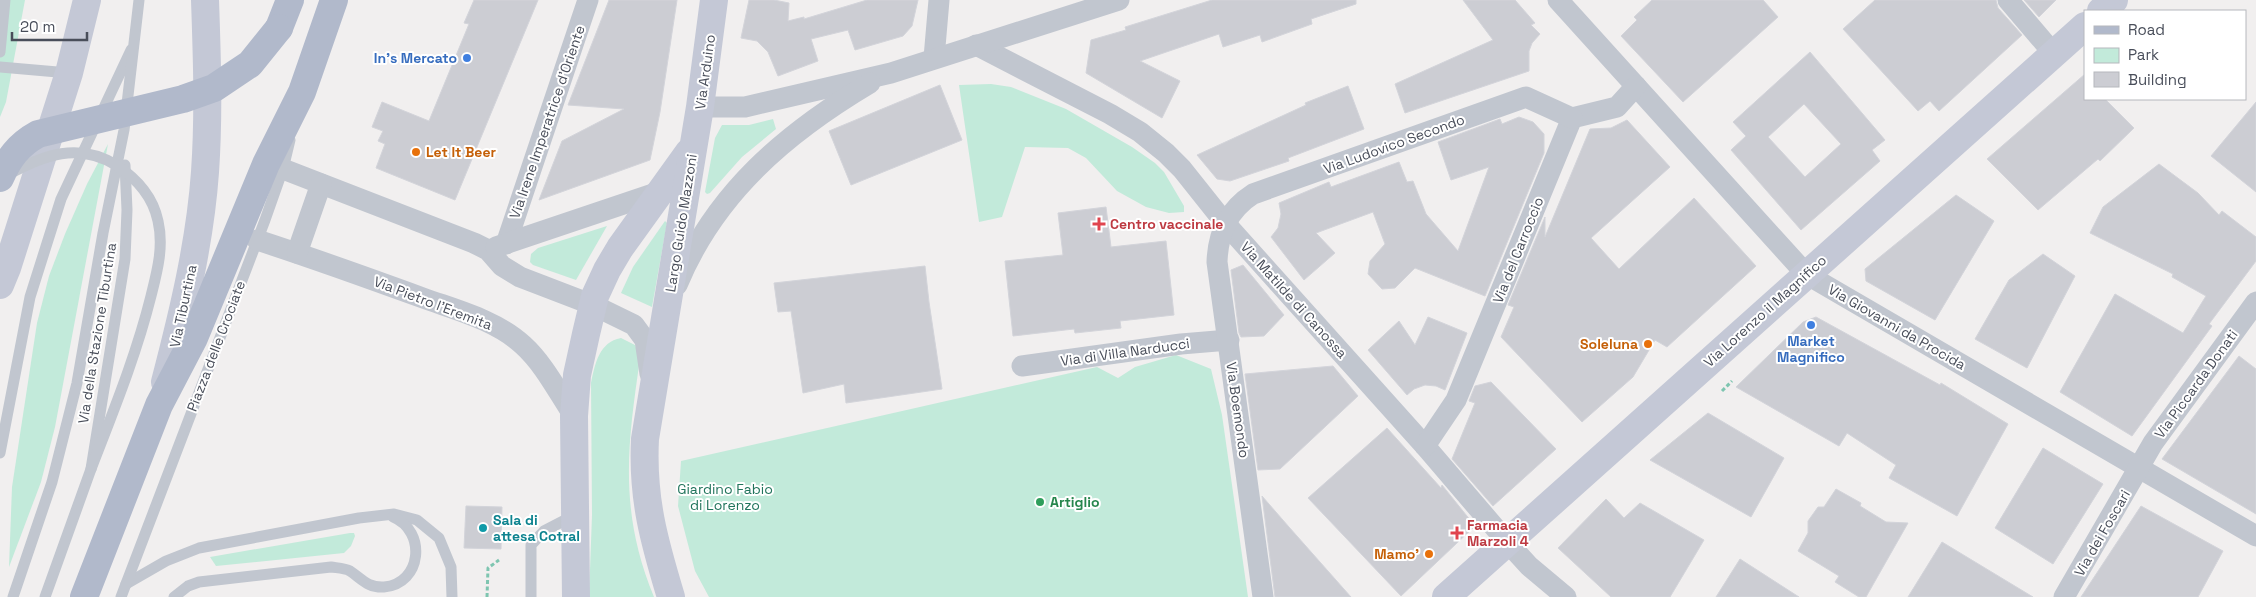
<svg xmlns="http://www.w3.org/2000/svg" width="2256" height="597" font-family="'Space Grotesk',sans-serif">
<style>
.green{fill:#c2eada}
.building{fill:#cccdd3;stroke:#d3d4da;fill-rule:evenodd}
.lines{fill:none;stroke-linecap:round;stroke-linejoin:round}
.path{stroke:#7ec5b0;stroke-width:3;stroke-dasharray:4 2.5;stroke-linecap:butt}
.lane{stroke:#c1c6cf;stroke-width:11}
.street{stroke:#c1c6cf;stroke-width:21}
.secondary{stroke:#c4c8d6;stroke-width:28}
.primary{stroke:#b1b9cb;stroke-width:28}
.lane-bridge{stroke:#c1c6cf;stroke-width:11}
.primary-bridge{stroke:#b1b9cb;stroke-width:28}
.shop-dot{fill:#3f7fe0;stroke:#fff;stroke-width:2}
.food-dot{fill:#e8710a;stroke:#fff;stroke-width:2}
.health-dot{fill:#e0444e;stroke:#fff;stroke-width:2}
.leisure-dot{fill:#2e9e5b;stroke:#fff;stroke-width:2}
.culture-dot{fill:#0f9aa8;stroke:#fff;stroke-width:2}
.labels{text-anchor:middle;stroke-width:4;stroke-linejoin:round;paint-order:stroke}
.shop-label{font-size:14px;font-weight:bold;fill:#366cbe;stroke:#fff;text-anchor:end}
.street-label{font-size:14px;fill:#494e5a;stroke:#fff}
.food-label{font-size:14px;font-weight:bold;fill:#c56008;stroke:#fff;text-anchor:end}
.health-label{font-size:14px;font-weight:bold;fill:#be3a42;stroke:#fff;text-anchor:start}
.park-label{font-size:14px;fill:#21745c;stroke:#fff}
.leisure-label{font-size:14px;font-weight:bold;fill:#27864d;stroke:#fff;text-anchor:start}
.culture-label{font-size:14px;font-weight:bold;fill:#0d838f;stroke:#fff;text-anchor:start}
</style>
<rect width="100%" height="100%" fill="#f1efef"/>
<g class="green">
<polygon points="0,0 25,0 6,102 0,117"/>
<polygon points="991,84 1011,87 1066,109 1132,147 1155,163 1164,172 1184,206 1184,212 1169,213 1146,207 1117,191 1086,158 1068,148 1025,147 1002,217 979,222 959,85"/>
<polygon points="773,119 776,129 742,157 710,193 707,194 705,192 715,138 722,125 749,125"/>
<polygon points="108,144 55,427 41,482 9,567 12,487 37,323 49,276 65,234 87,184"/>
<polygon points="665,221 667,223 652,307 621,293 633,267"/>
<polygon points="607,226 576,280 533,265 530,262 531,254 538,248"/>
<path d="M621,338l14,7 5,14c-13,88 -21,153 14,238h-65l3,-82 -1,-132c4,-19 8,-41 30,-45z"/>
<polygon points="1176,355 1211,369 1222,415 1248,597 709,597 695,571 678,506 681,461 1097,367 1118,378 1135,367"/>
<polygon points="350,533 354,533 355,536 351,546 344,553 216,566 210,557"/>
</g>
<g class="building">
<polygon points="474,0 538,0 455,200 376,168 385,144 378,141 383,131 372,127 382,102 429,121 469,24 464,23"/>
<polygon points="609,0 677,0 660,112 650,160 539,200 562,141 624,109 568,105"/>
<polygon points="749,0 774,0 789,3 788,21 804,17 804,19 867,0 918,0 912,26 903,36 855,50 848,30 811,39 818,61 778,76 768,52 757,41 741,38"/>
<polygon points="1212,0 1356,0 1356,4 1311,19 1312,24 1262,42 1260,35 1223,47 1219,34 1140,61 1180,81 1162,118 1086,73 1091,40 1126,30 1125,27"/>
<polygon points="1463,0 1515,0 1535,23 1531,25 1540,34 1532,43 1529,51 1529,71 1405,113 1395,84 1493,40"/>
<polygon points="1652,0 1763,0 1778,17 1683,102 1621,36 1637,20 1634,17"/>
<polygon points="1875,0 1996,0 1998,8 2022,35 1939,111 1930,101 1918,111 1843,29"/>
<polygon points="2024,0 2056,0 2039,17"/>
<path d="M1810,52l75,88 -13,10 8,11 -79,69 -70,-80 15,-14 -13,-14zM1804,104l37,40 -36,33 -37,-40z"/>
<polygon points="2085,74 2085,99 2105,99 2134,128 2100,161 2098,159 2038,210 1987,159"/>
<polygon points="940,85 962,140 851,185 829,131"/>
<polygon points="1348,86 1364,129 1288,158 1289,161 1230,181 1217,179 1197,155 1306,105 1305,103"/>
<polygon points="2256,102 2256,192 2211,156"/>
<polygon points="1519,117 1533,122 1544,134 1544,153 1485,296 1415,268 1395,288 1382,289 1368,274 1370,261 1385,244 1373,212 1316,233 1335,253 1304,280 1271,237 1278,228 1281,214 1279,203 1329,182 1331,187 1399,162 1407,182 1413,181 1426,214 1458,251 1489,167 1451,180 1438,142 1500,119 1502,124"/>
<polygon points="1627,120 1670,167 1591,238 1619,269 1694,198 1756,266 1667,347 1655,340 1633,377 1582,422 1501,337 1514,307 1508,305 1545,217 1545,237 1590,129 1611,128"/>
<polygon points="2159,164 2198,193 2219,215 2222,211 2256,237 2256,261 2209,324 2212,326 2132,436 2060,392 2115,294 2183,333 2206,296 2172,277 2173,274 2090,233 2103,207"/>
<polygon points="1956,195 1994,221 1935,320 1866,281 1865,269"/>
<polygon points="1106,207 1111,247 1166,241 1174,315 1120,321 1121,328 1075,333 1074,329 1013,336 1005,261 1063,255 1058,213"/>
<polygon points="2043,254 2075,276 2027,368 1975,339 2009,280"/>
<polygon points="1243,265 1284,315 1264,336 1241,337 1239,333 1231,270"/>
<polygon points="925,266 929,302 942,389 846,403 844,384 803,393 791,311 778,312 774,283"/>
<polygon points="1428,317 1467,333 1445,390 1436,386 1425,385 1414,389 1407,395 1368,350 1399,321 1415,345"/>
<polygon points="1816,317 1940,385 1941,383 2008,424 1957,516 1889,478 1896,465 1847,433 1839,446 1736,387 1803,322"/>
<polygon points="2239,356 2256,369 2256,514 2162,459"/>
<polygon points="1333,366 1358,396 1280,469 1258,470 1245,374"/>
<polygon points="1491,382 1556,449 1493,506 1452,459 1475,403 1469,401 1475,386"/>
<polygon points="1708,413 1784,458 1751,517 1650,460"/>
<polygon points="1387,428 1441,488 1442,485 1475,526 1401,596 1308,498"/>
<polygon points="2043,448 2103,484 2053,564 1995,528"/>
<polygon points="1836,489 1861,503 1860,506 1886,522 1908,523 1866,597 1859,597 1835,582 1839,576 1798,551 1808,533 1808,521 1818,507 1824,507"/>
<polygon points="1262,496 1289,527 1351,597 1275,597"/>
<polygon points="1606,499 1624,518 1640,503 1704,540 1670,597 1611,597 1558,548"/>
<polygon points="466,506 502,507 501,549 464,548"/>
<polygon points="2141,506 2223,551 2198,597 2081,597"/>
<polygon points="1942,542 2033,597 1908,597"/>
<polygon points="1740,559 1799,597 1716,597"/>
</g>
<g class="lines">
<g class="path">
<polyline points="1722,391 1732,381"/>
<polyline points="487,597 488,568 499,560"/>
</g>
<g class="lane">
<polyline points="0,52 5,0"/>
<polyline points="0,67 69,73"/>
<polyline points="0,453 30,297 61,199 131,50"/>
<polyline points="126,584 166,561 199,548 359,518 394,514 417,520 439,538 451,567 452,597"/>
<polyline points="13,597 52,482 77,383 103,233 124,130 139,0"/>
<polyline points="45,597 91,469 125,259 127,210 125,165"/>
<polyline points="121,597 265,220 283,169 290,140"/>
<path d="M174,597l14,-11 11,-4 132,-15c7,1 14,1 19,4 12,8 18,17 34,16 38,-3 43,-56 9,-70"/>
<polyline points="531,597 531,545 544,531 573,516"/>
</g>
<g class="street">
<polyline points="1558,0 1806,274 2256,536"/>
<polyline points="2008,0 2054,54"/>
<polyline points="976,45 1110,114 1140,132 1166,153 1182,169 1225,223 1425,446 1508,543 1529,566 1566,597"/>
<polyline points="934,58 939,0"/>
<polyline points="700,107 745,107 891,73 1119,0"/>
<polyline points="283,169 474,243 488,250 502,266 520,277 593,305 634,325 645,340 650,374"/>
<path d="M257,240c56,18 111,38 166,58 33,12 73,22 100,47 21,19 35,47 51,71"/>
<polyline points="506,244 588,0"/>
<polyline points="496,247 662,191"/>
<polyline points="297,253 321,184"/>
<path d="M677,285c38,-92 109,-152 193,-202"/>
<polyline points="1022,366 1181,344 1229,340"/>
<polyline points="1425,446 1456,400 1572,118 1617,107 1636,86"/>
<path d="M1263,597l-46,-335c1,-29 11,-52 36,-68l273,-97 46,21"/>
<polyline points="2064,597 2153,443 2256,302"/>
</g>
<g class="secondary">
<polyline points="2101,11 2114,0"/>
<polyline points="0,285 7,268 69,73 87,0"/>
<path d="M165,382c18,-69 35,-139 40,-210 4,-57 2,-115 0,-172"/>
<polyline points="576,597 574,416 577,375 586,334 595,296 607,270 620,248 689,152"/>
<path d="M671,597c-17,-56 -29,-99 -26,-158l55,-332 14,-107"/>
<polyline points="1446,597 2085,26"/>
</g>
<g class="primary">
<polyline points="279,28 290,0"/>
<polyline points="84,597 159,405 194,338 266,164 302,92 334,0"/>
</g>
<path class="lane-bridge" d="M9,174c35,-19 69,-32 107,-9 20,13 37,32 42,56 6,26 -1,51 -7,75 -15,60 -38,116 -60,173"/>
<path class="primary-bridge" d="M0,178c9,-20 18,-33 38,-44l145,-35 31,-11 36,-24 29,-36"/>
</g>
<g class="shop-dot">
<circle cx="467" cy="58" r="5"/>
<circle cx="1811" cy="325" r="5"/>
</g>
<g class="food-dot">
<circle cx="416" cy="152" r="5"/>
<circle cx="1648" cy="344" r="5"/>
<circle cx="1429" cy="554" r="5"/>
</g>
<g class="health-dot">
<path d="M1096.5 216.5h5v5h5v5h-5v5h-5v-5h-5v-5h5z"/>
<path d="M1454.5 525.5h5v5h5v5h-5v5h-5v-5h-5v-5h5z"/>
</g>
<circle class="leisure-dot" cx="1040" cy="502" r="5"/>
<circle class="culture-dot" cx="483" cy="528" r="5"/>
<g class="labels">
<g class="shop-label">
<text x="457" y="63">In's Mercato</text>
<text x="1811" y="346" text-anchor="middle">Market<tspan x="1811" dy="16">Magnifico</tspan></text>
</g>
<g class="street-label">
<text transform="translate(705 72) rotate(-82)" y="5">Via Arduino</text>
<text transform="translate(547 122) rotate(-71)" y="5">Via Irene Imperatrice d'Oriente</text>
<text transform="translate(1394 144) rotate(-20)" y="5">Via Ludovico Secondo</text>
<text transform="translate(681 223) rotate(-81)" y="5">Largo Guido Mazzoni</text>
<text transform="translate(1518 250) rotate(-68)" y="5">Via del Carroccio</text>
<text transform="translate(1294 300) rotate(48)" y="5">Via Matilde di Canossa</text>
<text transform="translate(433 303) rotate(21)" y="5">Via Pietro l'Eremita</text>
<text transform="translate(183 306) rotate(-78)" y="5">Via Tiburtina</text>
<text transform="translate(1765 311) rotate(-42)" y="5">Via Lorenzo il Magnifico</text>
<text transform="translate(1897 327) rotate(30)" y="5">Via Giovanni da Procida</text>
<text transform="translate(97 333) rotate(-81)" y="5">Via della Stazione Tiburtina</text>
<text transform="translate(216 346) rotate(-69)" y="5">Piazza delle Crociate</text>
<text transform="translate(1125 352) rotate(-8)" y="5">Via di Villa Narducci</text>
<text transform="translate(2196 384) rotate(-54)" y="5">Via Piccarda Donati</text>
<text transform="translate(1238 410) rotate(82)" y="5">Via Boemondo</text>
<text transform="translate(2102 533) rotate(-60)" y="5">Via dei Foscari</text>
</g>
<g class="food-label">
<text x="426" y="157" text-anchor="start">Let It Beer</text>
<text x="1638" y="349">Soleluna</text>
<text x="1419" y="559">Mamo'</text>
</g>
<g class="health-label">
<text x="1110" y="229">Centro vaccinale</text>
<text x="1467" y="530">Farmacia<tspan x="1467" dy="16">Marzoli 4</tspan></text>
</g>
<g class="park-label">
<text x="725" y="494">Giardino Fabio<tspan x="725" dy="16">di Lorenzo</tspan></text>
</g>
<g class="leisure-label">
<text x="1050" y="507">Artiglio</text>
</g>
<g class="culture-label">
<text x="493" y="525">Sala di<tspan x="493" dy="16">attesa Cotral</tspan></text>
</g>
</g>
<rect x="2084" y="10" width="162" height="90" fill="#ffffff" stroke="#b6b8bd"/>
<rect x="2094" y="26" width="25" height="8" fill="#b1b9cb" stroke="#b6b8bd"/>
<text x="2128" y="35" font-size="15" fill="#494e5a">Road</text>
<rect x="2094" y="48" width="25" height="15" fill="#c2eada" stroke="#b6b8bd"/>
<text x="2128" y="60" font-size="15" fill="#494e5a">Park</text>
<rect x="2094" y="72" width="25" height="15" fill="#cccdd3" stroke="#b6b8bd"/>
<text x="2128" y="85" font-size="15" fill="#494e5a">Building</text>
<path d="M12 32v8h75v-8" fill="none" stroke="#494e5a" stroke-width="2.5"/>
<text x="20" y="32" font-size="15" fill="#494e5a" stroke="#ffffff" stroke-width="4" paint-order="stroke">20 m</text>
</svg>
